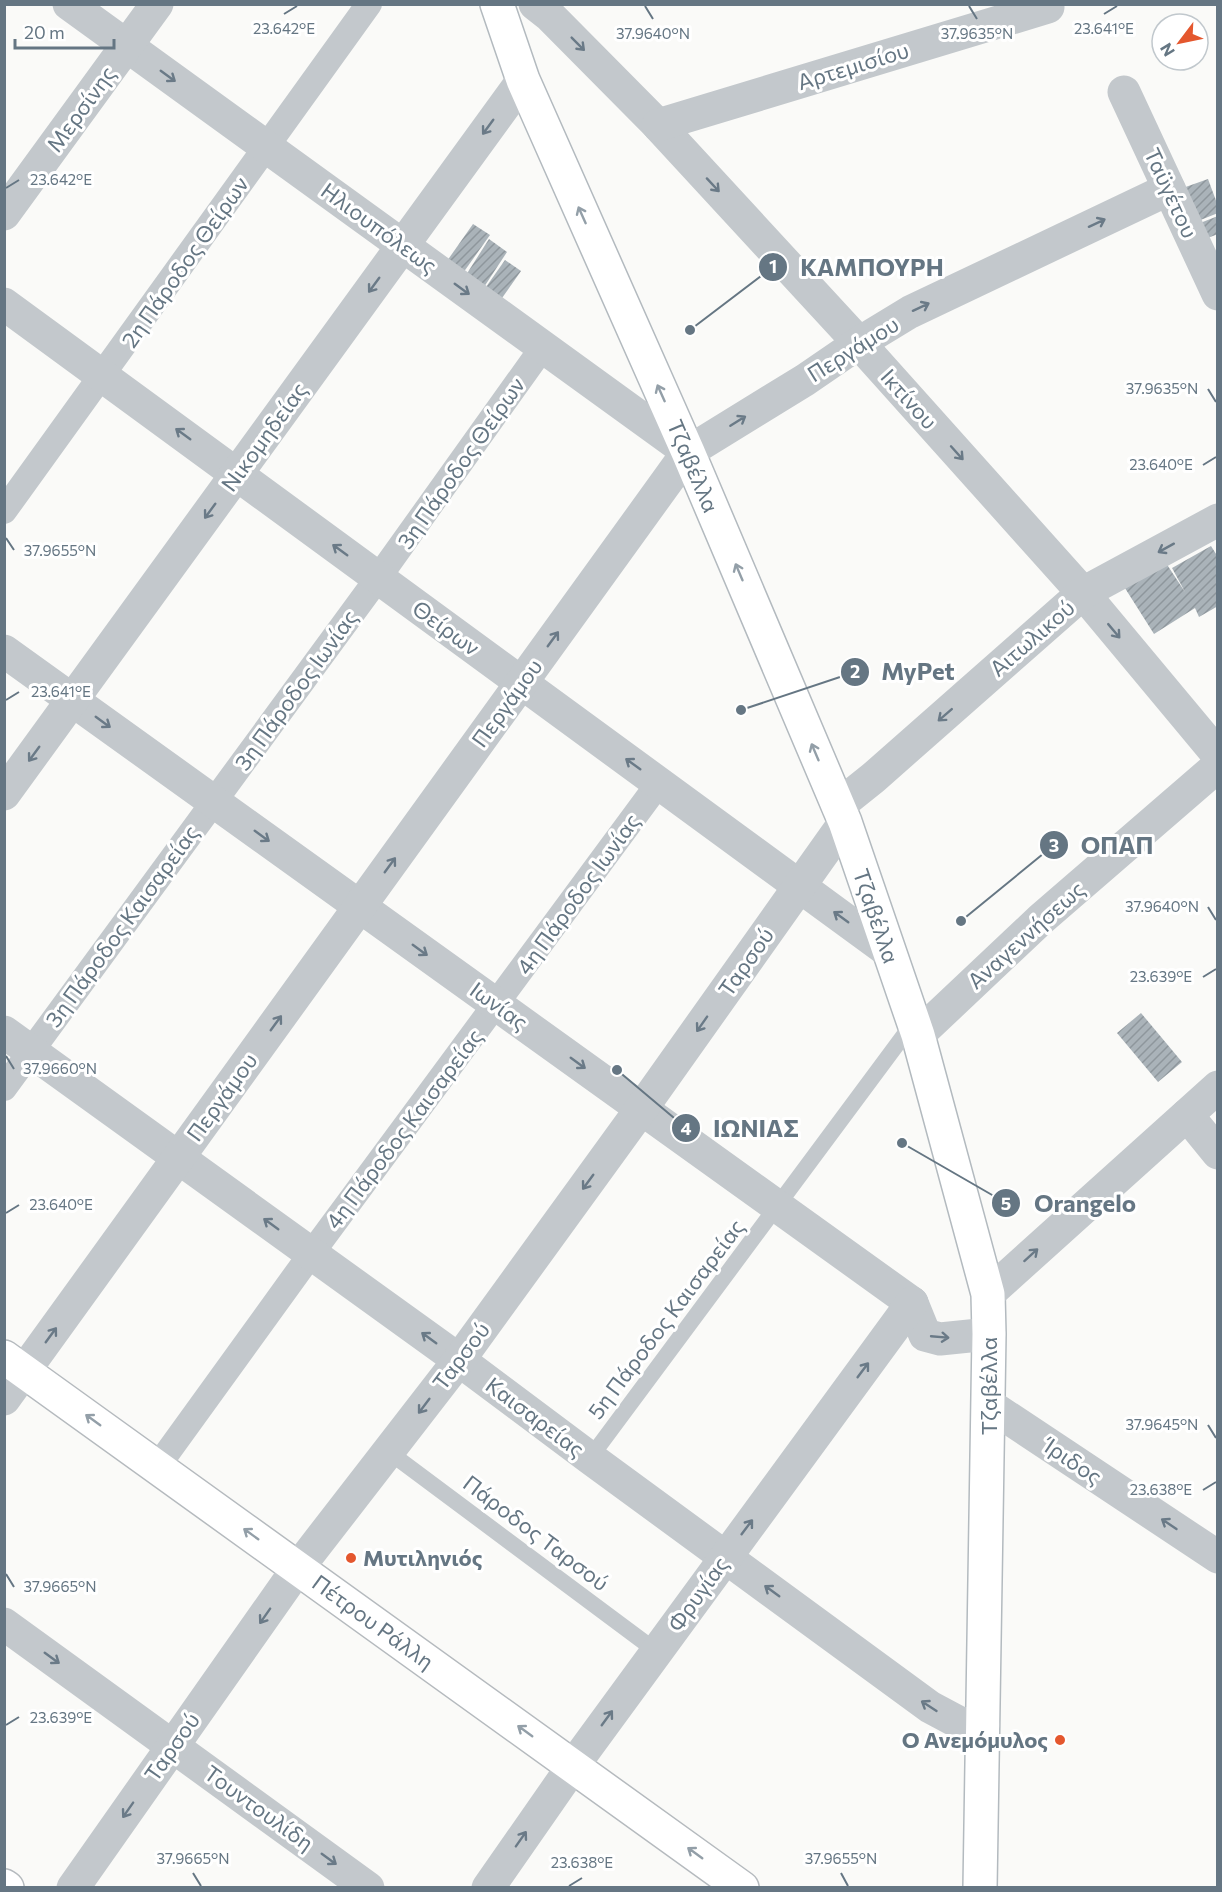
<svg xmlns="http://www.w3.org/2000/svg" width="1222" height="1892" font-family="Commissioner,sans-serif">
<style>
.building{fill:url(#building-hatch)}
.lines{fill:none;stroke-linecap:round;stroke-linejoin:round}
.secondary-casing{stroke:#b3babf;stroke-width:36}
.primary-casing{stroke:#b5babe;stroke-width:36}
.service{stroke:#c3c8cc;stroke-width:16}
.pedestrian{stroke:#c3c8cc;stroke-width:26}
.minor{stroke:#c3c8cc;stroke-width:33}
.tertiary{stroke:#c3c8cc;stroke-width:33}
.secondary{stroke:#fff;stroke-width:33}
.primary{stroke:#fff;stroke-width:33}
.oneway{stroke:#6a7a87}
.oneway2{stroke:#939fa8}
.ticks{fill:none;stroke:#657683;stroke-width:2}
.poi-dot{fill:#e4572e;stroke:#fff;stroke-width:2}
.labels{text-anchor:middle;stroke-width:6;stroke-linejoin:round;paint-order:stroke}
.street-label{font-size:22px;fill:#657683;stroke:#fff}
.poi-label{font-size:22px;font-weight:bold;fill:#657683;stroke:#fff;text-anchor:start}
.ticks-label{font-size:15px;text-anchor:middle;fill:#657683;stroke:#fff;stroke-width:6;stroke-linejoin:round;paint-order:stroke}
.leader{fill:none;stroke:#657683;stroke-width:2}
.callout-dot{fill:#657683;stroke:#fff;stroke-width:2}
.mark-label{font-size:18px;text-anchor:middle;font-weight:bold;fill:#fff}
.callout-label{font-size:24px;text-anchor:middle;font-weight:bold;fill:#657683;stroke:#fff;stroke-width:6;stroke-linejoin:round;paint-order:stroke}
</style>
<defs>
<pattern id="building-hatch" width="6" height="6" patternUnits="userSpaceOnUse" patternTransform="scale(1.5)"><rect width="6" height="6" fill="#aab3b9"/><path d="M-1 1l2-2M0 6l6-6M5 7l2-2" fill="none" stroke="#8e969c"/></pattern>
</defs>
<rect width="100%" height="100%" fill="#fafaf8"/>
<g class="building">
<polygon points="1208,179 1218,206 1218,213 1193,223 1180,189"/>
<polygon points="1218,216 1218,234 1200,241 1195,225"/>
<polygon points="473,224 490,235 463,273 447,261"/>
<polygon points="489,239 507,252 484,287 466,275"/>
<polygon points="505,260 521,271 502,298 486,287"/>
<polygon points="1211,546 1218,557 1218,606 1199,617 1195,608 1154,634 1123,585 1164,560 1185,592 1172,568"/>
<polygon points="1141,1013 1182,1062 1158,1082 1117,1033"/>
</g>
<g class="lines">
<g class="secondary-casing">
<polyline id="secondary" points="497,4 523,80 688,452 845,822 918,1035 988,1294 989,1334 980,1888"/>
</g>
<g class="primary-casing">
<g id="primary">
<polyline points="4,1357 742,1888"/>
<polyline points="4,1886 7,1888"/>
</g>
</g>
<g class="service">
<polyline points="389,1452 656,1651"/>
<polyline points="590,1458 913,1023"/>
</g>
<g class="pedestrian">
<polyline points="4,511 369,4"/>
<polyline points="4,1088 378,578 543,347"/>
<polyline points="157,1467 311,1254 659,783"/>
</g>
<g class="minor">
<polyline points="69,4 688,452"/>
<polyline points="535,4 549,15 658,125 859,343 1083,593 1218,755"/>
<polyline points="1124,92 1218,294"/>
<polyline points="658,125 1048,7"/>
<polyline points="4,214 157,4"/>
<polyline points="4,304 888,951"/>
<polyline points="4,651 912,1303"/>
<polyline points="4,794 523,80"/>
<polyline points="4,1032 459,1360 590,1458 930,1707 960,1723 983,1725"/>
<polyline points="918,1035 1041,919 1218,766"/>
<polyline points="1187,1115 1218,1153"/>
<polyline points="4,1399 688,452 805,380 859,343 910,312 1169,189"/>
<polyline points="989,1405 1218,1557"/>
<polyline points="4,1624 368,1888"/>
</g>
<g class="tertiary">
<polyline points="838,806 873,778 1083,593 1218,520"/>
<polyline points="988,1294 1218,1087"/>
<polyline points="912,1303 925,1335 940,1339 989,1334"/>
<polyline points="73,1888 298,1568 459,1360 652,1094 845,822"/>
<polyline points="488,1888 573,1766 912,1303"/>
</g>
<use href="#secondary" class="secondary"/>
<use href="#primary" class="primary"/>
</g>
<defs><path id="oneway-shaft" d="M-6 0H5M1.5-3L5.5 0L1.5 3" fill="none" stroke-width="1.6" stroke-linecap="round" stroke-linejoin="round" transform="scale(1.5)"/></defs>
<g class="oneway">
<use href="#oneway-shaft" transform="translate(578 44) rotate(45)"/>
<use href="#oneway-shaft" transform="translate(168 76) rotate(36)"/>
<use href="#oneway-shaft" transform="translate(488 127) rotate(126)"/>
<use href="#oneway-shaft" transform="translate(713 185) rotate(47)"/>
<use href="#oneway-shaft" transform="translate(1097 223) rotate(-25)"/>
<use href="#oneway-shaft" transform="translate(374 285) rotate(126)"/>
<use href="#oneway-shaft" transform="translate(462 289) rotate(36)"/>
<use href="#oneway-shaft" transform="translate(921 307) rotate(-25)"/>
<use href="#oneway-shaft" transform="translate(738 421) rotate(-32)"/>
<use href="#oneway-shaft" transform="translate(183 434) rotate(-144)"/>
<use href="#oneway-shaft" transform="translate(957 453) rotate(48)"/>
<use href="#oneway-shaft" transform="translate(210 511) rotate(126)"/>
<use href="#oneway-shaft" transform="translate(1166 548) rotate(151)"/>
<use href="#oneway-shaft" transform="translate(340 550) rotate(-144)"/>
<use href="#oneway-shaft" transform="translate(1114 631) rotate(50)"/>
<use href="#oneway-shaft" transform="translate(553 639) rotate(-54)"/>
<use href="#oneway-shaft" transform="translate(945 715) rotate(139)"/>
<use href="#oneway-shaft" transform="translate(103 722) rotate(36)"/>
<use href="#oneway-shaft" transform="translate(34 754) rotate(126)"/>
<use href="#oneway-shaft" transform="translate(633 764) rotate(-144)"/>
<use href="#oneway-shaft" transform="translate(262 836) rotate(36)"/>
<use href="#oneway-shaft" transform="translate(390 865) rotate(-54)"/>
<use href="#oneway-shaft" transform="translate(841 917) rotate(-144)"/>
<use href="#oneway-shaft" transform="translate(420 950) rotate(36)"/>
<use href="#oneway-shaft" transform="translate(276 1023) rotate(-54)"/>
<use href="#oneway-shaft" transform="translate(702 1024) rotate(125)"/>
<use href="#oneway-shaft" transform="translate(578 1063) rotate(36)"/>
<use href="#oneway-shaft" transform="translate(588 1182) rotate(126)"/>
<use href="#oneway-shaft" transform="translate(271 1224) rotate(-144)"/>
<use href="#oneway-shaft" transform="translate(1031 1255) rotate(-42)"/>
<use href="#oneway-shaft" transform="translate(51 1335) rotate(-54)"/>
<use href="#oneway-shaft" transform="translate(940 1337) rotate(5)"/>
<use href="#oneway-shaft" transform="translate(429 1338) rotate(-144)"/>
<use href="#oneway-shaft" transform="translate(863 1370) rotate(-53)"/>
<use href="#oneway-shaft" transform="translate(424 1406) rotate(127)"/>
<use href="#oneway-shaft" transform="translate(1169 1524) rotate(-146)"/>
<use href="#oneway-shaft" transform="translate(747 1527) rotate(-53)"/>
<use href="#oneway-shaft" transform="translate(772 1591) rotate(-144)"/>
<use href="#oneway-shaft" transform="translate(265 1616) rotate(125)"/>
<use href="#oneway-shaft" transform="translate(52 1658) rotate(36)"/>
<use href="#oneway-shaft" transform="translate(929 1706) rotate(-147)"/>
<use href="#oneway-shaft" transform="translate(607 1718) rotate(-54)"/>
<use href="#oneway-shaft" transform="translate(128 1810) rotate(125)"/>
<use href="#oneway-shaft" transform="translate(521 1839) rotate(-55)"/>
<use href="#oneway-shaft" transform="translate(329 1859) rotate(36)"/>
</g>
<g class="oneway2">
<use href="#oneway-shaft" transform="translate(582 215) rotate(-114)"/>
<use href="#oneway-shaft" transform="translate(661 393) rotate(-114)"/>
<use href="#oneway-shaft" transform="translate(739 572) rotate(-113)"/>
<use href="#oneway-shaft" transform="translate(815 752) rotate(-113)"/>
<use href="#oneway-shaft" transform="translate(93 1420) rotate(-144)"/>
<use href="#oneway-shaft" transform="translate(251 1534) rotate(-144)"/>
<use href="#oneway-shaft" transform="translate(525 1731) rotate(-144)"/>
<use href="#oneway-shaft" transform="translate(695 1853) rotate(-144)"/>
</g>
<path class="ticks" d="M645,6l8,13M969,6l8,13M284,14l13,-8M1104,14l13,-8M6,188l13,-8M1208,389l8,13M1203,465l13,-8M6,538l8,12M6,700l13,-8M1208,907l8,13M1203,977l13,-8M6,1056l8,13M6,1213l13,-8M1208,1425l8,13M1203,1490l13,-8M6,1574l8,13M6,1725l13,-8M193,1873l8,13M841,1873l7,13M569,1886l13,-8"/>
<g class="poi-dot">
<circle cx="351" cy="1558" r="6"/>
<circle cx="1060" cy="1740" r="6"/>
</g>
<g class="labels">
<g class="street-label">
<text transform="translate(853 66) rotate(-17)" y="8">Αρτεμισίου</text>
<text transform="translate(81 109) rotate(-54)" y="8">Μερσίνης</text>
<text transform="translate(1171 193) rotate(65)" y="8">Ταϋγέτου</text>
<text transform="translate(379 228) rotate(36)" y="8">Ηλιουπόλεως</text>
<text transform="translate(185 262) rotate(-55)" y="8">2η Πάροδος Θείρων</text>
<text transform="translate(853 349) rotate(-32)" y="8">Περγάμου</text>
<text transform="translate(909 399) rotate(48)" y="8">Ικτίνου</text>
<text transform="translate(264 437) rotate(-54)" y="8">Νικομηδείας</text>
<text transform="translate(461 463) rotate(-55)" y="8">3η Πάροδος Θείρων</text>
<text transform="translate(693 466) rotate(67)" y="8">Τζαβέλλα</text>
<text transform="translate(446 628) rotate(36)" y="8">Θείρων</text>
<text transform="translate(1032 638) rotate(-41)" y="8">Αιτωλικού</text>
<text transform="translate(296 690) rotate(-54)" y="8">3η Πάροδος Ιωνίας</text>
<text transform="translate(507 703) rotate(-54)" y="8">Περγάμου</text>
<text transform="translate(578 894) rotate(-54)" y="8">4η Πάροδος Ιωνίας</text>
<text transform="translate(876 916) rotate(71)" y="8">Τζαβέλλα</text>
<text transform="translate(122 926) rotate(-54)" y="8">3η Πάροδος Καισαρείας</text>
<text transform="translate(1026 935) rotate(-42)" y="8">Αναγεννήσεως</text>
<text transform="translate(746 962) rotate(-55)" y="8">Ταρσού</text>
<text transform="translate(499 1006) rotate(36)" y="8">Ιωνίας</text>
<text transform="translate(222 1097) rotate(-54)" y="8">Περγάμου</text>
<text transform="translate(404 1129) rotate(-53)" y="8">4η Πάροδος Καισαρείας</text>
<text transform="translate(666 1319) rotate(-53)" y="8">5η Πάροδος Καισαρείας</text>
<text transform="translate(461 1356) rotate(-53)" y="8">Ταρσού</text>
<text transform="translate(989 1386) rotate(-90)" y="8">Τζαβέλλα</text>
<text transform="translate(535 1417) rotate(37)" y="8">Καισαρείας</text>
<text transform="translate(1073 1461) rotate(34)" y="8">Ίριδος</text>
<text transform="translate(536 1533) rotate(37)" y="8">Πάροδος Ταρσού</text>
<text transform="translate(698 1594) rotate(-54)" y="8">Φρυγίας</text>
<text transform="translate(373 1622) rotate(36)" y="8">Πέτρου Ράλλη</text>
<text transform="translate(172 1747) rotate(-55)" y="8">Ταρσού</text>
<text transform="translate(259 1808) rotate(36)" y="8">Τουντουλίδη</text>
</g>
<g class="poi-label">
<text x="363" y="1566">Μυτιληνιός</text>
<text x="1048" y="1748" text-anchor="end">Ο Ανεμόμυλος</text>
</g>
</g>
<g class="ticks-label">
<text x="284" y="34">23.642°E</text>
<text x="1104" y="34">23.641°E</text>
<text x="653" y="39">37.9640°N</text>
<text x="977" y="39">37.9635°N</text>
<text x="61" y="185">23.642°E</text>
<text x="1162" y="394">37.9635°N</text>
<text x="1161" y="470">23.640°E</text>
<text x="60" y="556">37.9655°N</text>
<text x="61" y="697">23.641°E</text>
<text x="1162" y="912">37.9640°N</text>
<text x="1161" y="982">23.639°E</text>
<text x="60" y="1074">37.9660°N</text>
<text x="61" y="1210">23.640°E</text>
<text x="1162" y="1430">37.9645°N</text>
<text x="1161" y="1495">23.638°E</text>
<text x="60" y="1592">37.9665°N</text>
<text x="61" y="1723">23.639°E</text>
<text x="193" y="1864">37.9665°N</text>
<text x="841" y="1864">37.9655°N</text>
<text x="582" y="1868">23.638°E</text>
</g>
<path class="leader" d="M690 330L773 267M741 710L855 672M961 921L1054 845M617 1070L686 1128M902 1143L1006 1203"/>
<g class="callout-dot">
<circle cx="690" cy="330" r="6"/>
<circle cx="741" cy="710" r="6"/>
<circle cx="961" cy="921" r="6"/>
<circle cx="617" cy="1070" r="6"/>
<circle cx="902" cy="1143" r="6"/>
<circle cx="773" cy="267" r="15"/>
<circle cx="855" cy="672" r="15"/>
<circle cx="1054" cy="845" r="15"/>
<circle cx="686" cy="1128" r="15"/>
<circle cx="1006" cy="1203" r="15"/>
</g>
<g class="mark-label">
<text x="773" y="273">1</text>
<text x="855" y="678">2</text>
<text x="1054" y="852">3</text>
<text x="686" y="1135">4</text>
<text x="1006" y="1210">5</text>
</g>
<g class="callout-label">
<text x="872" y="276">KAΜΠΟΥΡΗ</text>
<text x="918" y="680">MyPet</text>
<text x="1117" y="854">ΟΠΑΠ</text>
<text x="756" y="1137">ΙΩΝΙΑΣ</text>
<text x="1085" y="1212">Orangelo</text>
</g>
<rect width="1222" height="1892" fill="none" stroke="#657683" stroke-width="12"/>
<g transform="translate(1180 42) rotate(238)"><circle r="28" fill="#ffffff" stroke="#c1c8cd" stroke-width="1.5"/>
<path d="M0-4.5L10 22L0 15L-10 22Z" fill="#e4572e"/>
<text y="-9" font-size="16" font-weight="bold" text-anchor="middle" fill="#657683">N</text>
</g>
<path d="M15 39v9h99v-9" fill="none" stroke="#657683" stroke-width="3"/>
<text x="24" y="39" font-size="18" fill="#657683" stroke="#ffffff" stroke-width="4.5" paint-order="stroke">20 m</text>
</svg>
